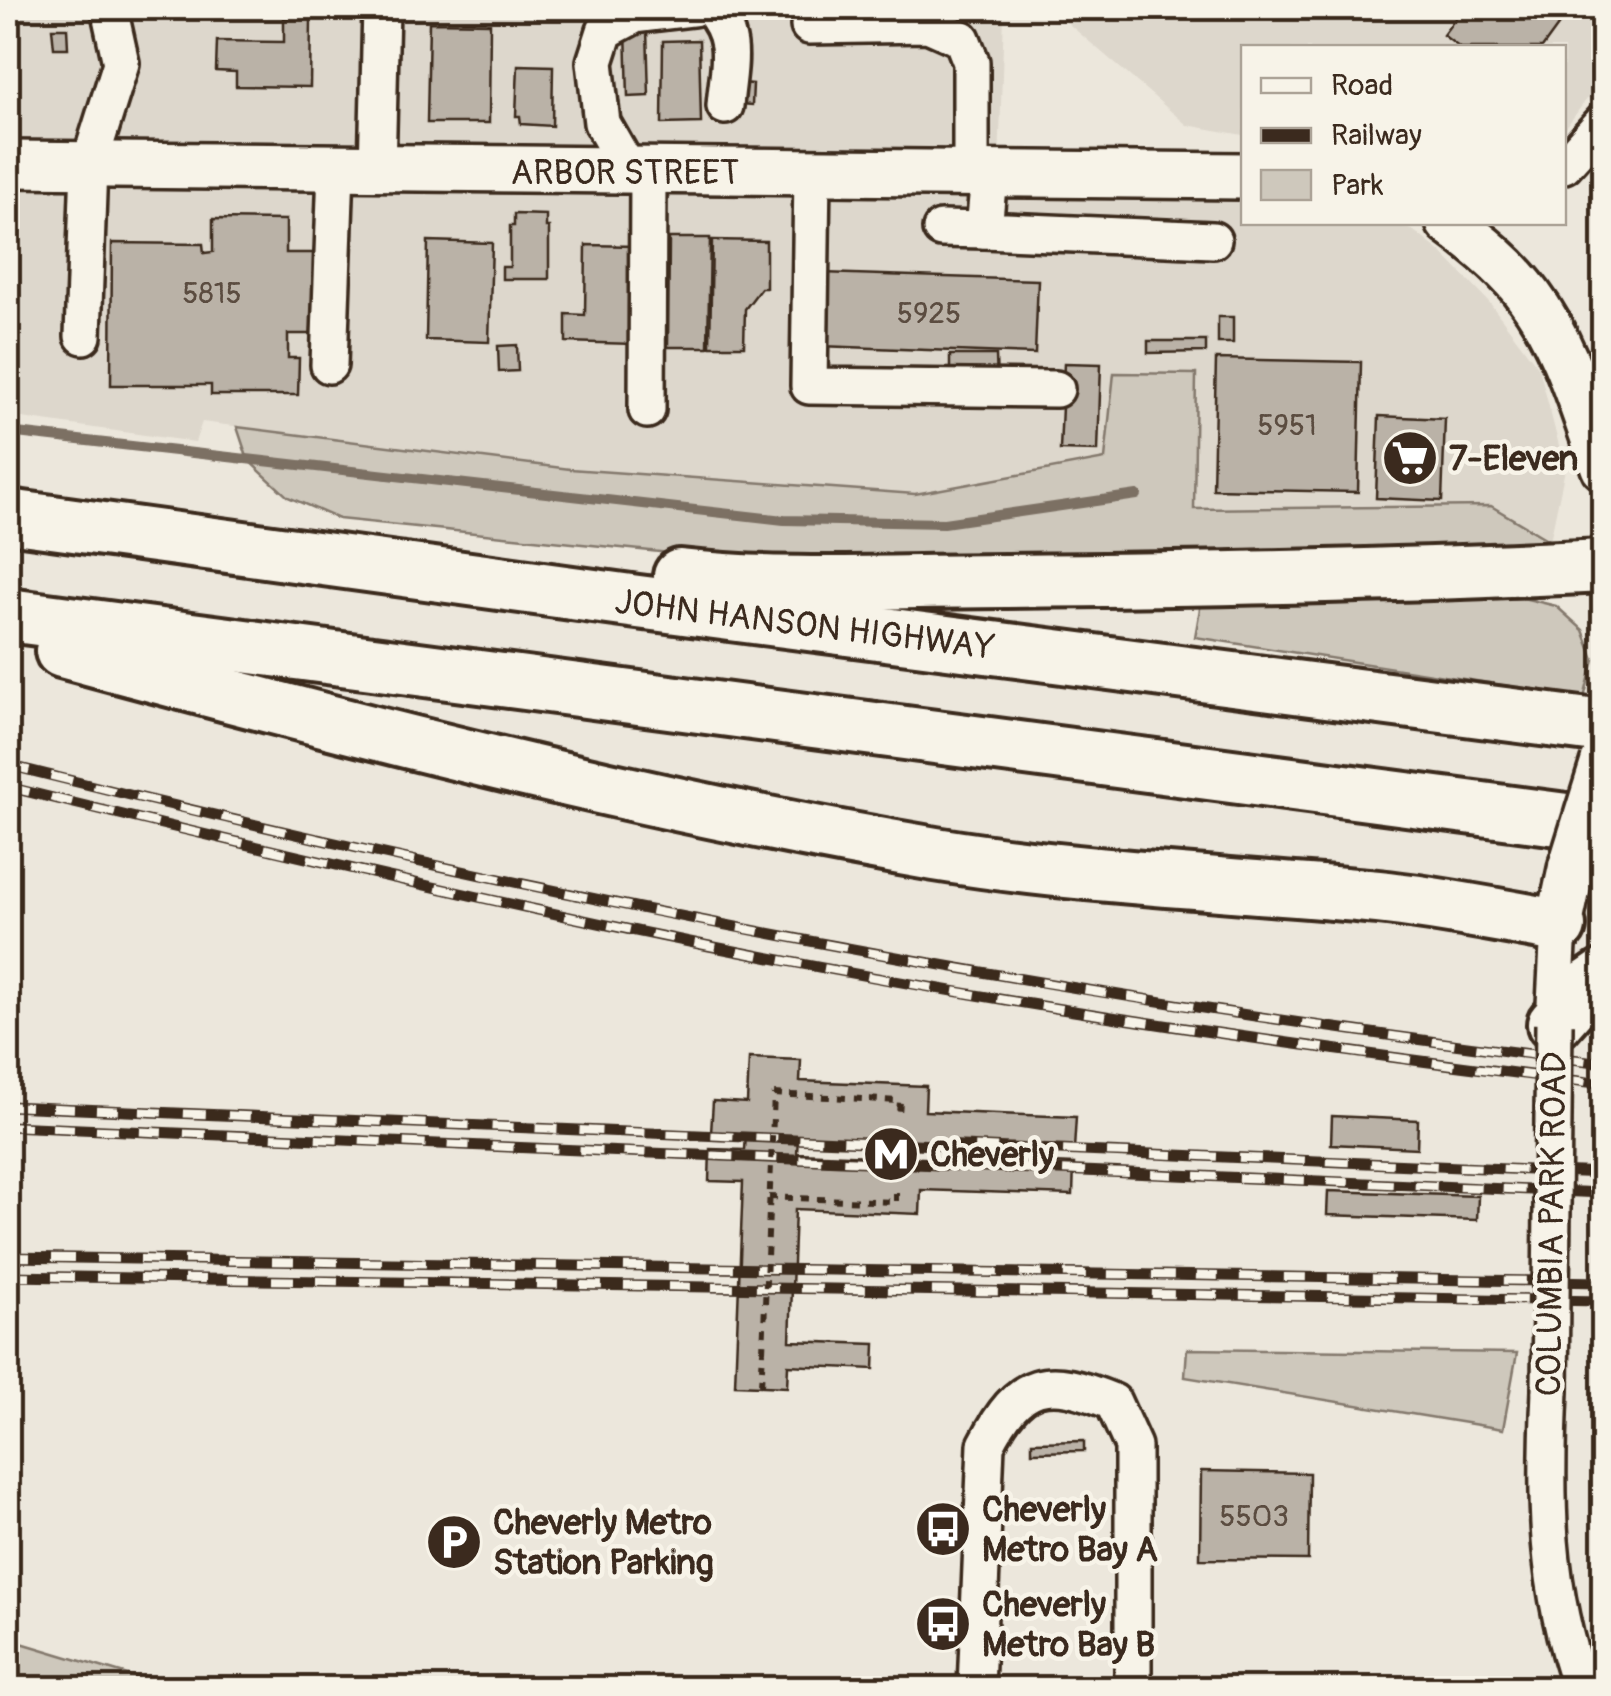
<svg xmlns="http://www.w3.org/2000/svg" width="1611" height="1696" font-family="Pangolin,sans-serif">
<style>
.built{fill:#ddd7cc}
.green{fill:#cec8bc;stroke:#84796d;stroke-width:2.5}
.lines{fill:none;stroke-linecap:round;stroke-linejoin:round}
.stream{stroke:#7c7064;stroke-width:10}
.building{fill:#bab2a7;stroke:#3b2a1e;stroke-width:2.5}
.minor-casing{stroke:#3b2a1e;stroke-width:42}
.major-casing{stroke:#3b2a1e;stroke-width:52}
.highway-casing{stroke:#3b2a1e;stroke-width:60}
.path{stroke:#3b2a1e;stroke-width:6;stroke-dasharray:8 8;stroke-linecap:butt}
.minor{stroke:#f7f3e8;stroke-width:35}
.major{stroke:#f7f3e8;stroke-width:45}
.highway{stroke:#f7f3e8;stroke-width:52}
.rail-casing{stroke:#3b2a1e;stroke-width:11}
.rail{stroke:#f7f3e8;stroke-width:8;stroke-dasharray:22;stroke-linecap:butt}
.minor-bridge-casing{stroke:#3b2a1e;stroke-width:42;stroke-linecap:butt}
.major-bridge-casing{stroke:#3b2a1e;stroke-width:52;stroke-linecap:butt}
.path-bridge{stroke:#3b2a1e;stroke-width:6;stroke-dasharray:8 8;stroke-linecap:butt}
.minor-bridge{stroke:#f7f3e8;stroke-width:35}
.major-bridge{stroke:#f7f3e8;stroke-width:45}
.labels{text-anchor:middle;stroke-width:9;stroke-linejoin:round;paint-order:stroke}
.number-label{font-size:30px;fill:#5b4c40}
.street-label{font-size:35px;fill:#3b2a1e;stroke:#f7f3e8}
.poi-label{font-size:35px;font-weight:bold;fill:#3b2a1e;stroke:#f7f3e8;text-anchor:start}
</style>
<rect width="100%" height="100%" fill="#ece7dc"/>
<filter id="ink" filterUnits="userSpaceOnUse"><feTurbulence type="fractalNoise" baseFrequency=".01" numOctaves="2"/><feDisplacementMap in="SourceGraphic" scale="20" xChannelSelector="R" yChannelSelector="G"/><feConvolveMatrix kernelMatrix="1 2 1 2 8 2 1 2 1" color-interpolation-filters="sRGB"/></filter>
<g filter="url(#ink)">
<g class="built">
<polygon points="8,8 353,8 354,12 1004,13 998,197 1243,198 1244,222 1388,222 1414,231 1442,253 1489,302 1539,368 1565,469 1550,541 1491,506 1193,509 1196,374 1115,374 1105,459 915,494 570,469 202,422 195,442 8,416"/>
<polygon points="1050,8 1603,8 1603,77 1564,130 1564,48 1244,48 1243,135 1187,125"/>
</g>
<g class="green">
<polygon points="1114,373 1196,374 1194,509 1491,506 1550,541 1499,554 728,559 339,519 288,497 248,460 237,427 570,469 915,494 1105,459"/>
<polygon points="1523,598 1556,606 1583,630 1594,659 1584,698 1195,637 1201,603"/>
<polygon points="1187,1349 1517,1353 1503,1429 1185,1377"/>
<polygon points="8,1639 171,1688 8,1688"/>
</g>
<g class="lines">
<polyline class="stream" points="8,432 784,520 944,523 1137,495"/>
</g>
<g class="building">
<polygon points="1463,8 1571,8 1542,48 1460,48 1443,35"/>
<polygon points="284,18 311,19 310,87 236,86 236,72 216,71 217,41 284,42"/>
<polygon points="429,22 490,23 489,123 427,123"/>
<polygon points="52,28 67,28 68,48 54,48"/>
<polygon points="626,29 647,29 649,96 628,97"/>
<polygon points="699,40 701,123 662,124 663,41"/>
<polygon points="518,65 553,66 552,126 521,124 520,116 516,116"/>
<polygon points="729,82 753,84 752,105 728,103"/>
<polygon points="514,214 546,215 546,227 549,227 549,279 502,279 502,267 510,267 510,226 514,226"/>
<polygon points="213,219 286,220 286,253 313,253 312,334 288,334 288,358 299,358 298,395 211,395 211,385 111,385 112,243 203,244 204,253 213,252"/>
<polygon points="669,238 710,238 708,347 668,347"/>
<polygon points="712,240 766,241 766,288 761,288 745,309 744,346 710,346"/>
<polygon points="428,241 492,243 489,342 426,340"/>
<polygon points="586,245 636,246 634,344 566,342 566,314 585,315"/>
<polygon points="822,273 1038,280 1035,354 820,346"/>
<rect x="1218" y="317" width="15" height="26"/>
<polygon points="1148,341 1206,341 1206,352 1148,353"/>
<polygon points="517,345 518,371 499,372 498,346"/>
<polygon points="950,355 996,355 997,386 950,386"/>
<polygon points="1216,359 1361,362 1358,492 1213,489"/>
<polygon points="1064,363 1101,364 1098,451 1060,450"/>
<polygon points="1379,416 1445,419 1442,501 1376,498"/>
<polygon points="749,1058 801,1060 800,1081 926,1086 925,1111 1076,1117 1074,1149 798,1138 797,1153 1074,1164 1073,1195 921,1190 920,1214 795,1209 790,1341 875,1344 874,1369 788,1365 787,1387 735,1385 743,1182 709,1181 710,1149 745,1150 746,1134 711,1133 713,1101 747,1103"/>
<polygon points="1332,1116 1418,1120 1417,1148 1331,1144"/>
<polygon points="1328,1191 1478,1196 1477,1220 1327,1215"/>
<polygon points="1084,1441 1084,1451 1032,1452 1032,1442"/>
<polygon points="1201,1471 1309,1473 1308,1560 1200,1559"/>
<rect x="933" y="1508" width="9" height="20"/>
</g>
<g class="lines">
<g class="minor-casing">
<g id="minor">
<path d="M711,8c28,32 17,58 14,98"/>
<polyline points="809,26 928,24 962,39 971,62 971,175"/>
<polyline points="1564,165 1604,121"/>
<polyline points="377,170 381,8"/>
<polyline points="630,172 602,123 595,62 605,31 635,15 693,8"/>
<polyline points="812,173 809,386 1056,389"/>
<polyline points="989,175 984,230 1213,240"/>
<polyline points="941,229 984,230"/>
<polyline points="83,336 89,165 121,63 109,8"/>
<polyline points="329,365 336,169"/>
<polyline points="647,410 648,172"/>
<polyline points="1554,1024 1559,926"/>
<path d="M1550,1391c-5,106 -5,196 31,297"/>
<path d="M976,1688l10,-243c34,-66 60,-71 127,-43l20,44v242"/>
</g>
</g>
<g class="major-casing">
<g id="major">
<polyline points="8,164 1244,176"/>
<path d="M1449,222c29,21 59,45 80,74 37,49 54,114 75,171"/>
<polyline points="1559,926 1572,865"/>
</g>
</g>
<g class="highway-casing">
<g id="highway">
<polyline points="8,516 638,602 1604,727"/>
<path d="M680,576c107,12 218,5 326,5 199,-2 398,-5 598,-15"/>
<polyline points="8,615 1604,825"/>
<path d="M62,651c289,78 578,153 873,203 147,24 295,29 443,43 60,6 121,19 181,29"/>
<polyline points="1554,1024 1585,989 1604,976"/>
</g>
</g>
<g class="path">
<polyline points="774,1094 900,1101 899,1114"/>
<polyline points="769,1197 896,1202 896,1192"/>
<polyline points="761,1385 763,1351"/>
</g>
<use href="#minor" class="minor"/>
<use href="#major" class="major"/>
<use href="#highway" class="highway"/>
<g class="rail-casing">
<g id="rail">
<path d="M8,765c526,132 1057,234 1596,298"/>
<path d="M8,787c208,51 418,100 628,144 319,67 644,114 968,153"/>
<polyline points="8,1106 1604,1173"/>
<polyline points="8,1126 1604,1193"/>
<polyline points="8,1257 1604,1282"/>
<polyline points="8,1276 1604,1301"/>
</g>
</g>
<use href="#rail" class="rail"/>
<g class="minor-bridge-casing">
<polyline id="minor-bridge" points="1550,1391 1554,1024"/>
</g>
<g class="major-bridge-casing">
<polyline id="major-bridge" points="1572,865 1604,762"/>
</g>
<polyline class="path-bridge" points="763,1351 774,1094"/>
<use href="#minor-bridge" class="minor-bridge"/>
<use href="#major-bridge" class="major-bridge"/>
</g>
</g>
<defs>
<g id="supermarket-disc" transform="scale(2.875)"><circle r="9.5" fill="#3b2a1e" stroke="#f7f3e8"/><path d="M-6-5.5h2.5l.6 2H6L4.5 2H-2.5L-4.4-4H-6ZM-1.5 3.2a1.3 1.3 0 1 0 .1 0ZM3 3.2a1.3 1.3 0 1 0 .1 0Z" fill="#fff"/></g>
<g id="metro-disc" transform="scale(2.875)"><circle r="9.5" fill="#3b2a1e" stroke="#f7f3e8"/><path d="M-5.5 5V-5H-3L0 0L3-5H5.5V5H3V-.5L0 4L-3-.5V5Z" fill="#fff"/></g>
<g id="bus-disc" transform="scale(2.875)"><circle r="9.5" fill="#3b2a1e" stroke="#f7f3e8"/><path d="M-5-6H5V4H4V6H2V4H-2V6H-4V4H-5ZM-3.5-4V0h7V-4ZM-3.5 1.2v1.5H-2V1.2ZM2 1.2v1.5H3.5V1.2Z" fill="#fff"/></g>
<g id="parking-disc" transform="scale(2.875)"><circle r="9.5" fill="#3b2a1e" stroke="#f7f3e8"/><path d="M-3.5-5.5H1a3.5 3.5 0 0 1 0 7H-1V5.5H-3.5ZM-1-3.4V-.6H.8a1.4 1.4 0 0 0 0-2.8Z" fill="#fff"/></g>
</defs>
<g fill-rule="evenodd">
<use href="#supermarket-disc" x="1410" y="458"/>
<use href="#metro-disc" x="891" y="1154"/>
<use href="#bus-disc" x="943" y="1529"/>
<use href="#parking-disc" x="454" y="1542"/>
<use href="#bus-disc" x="943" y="1624"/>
</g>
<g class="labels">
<g class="number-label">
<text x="212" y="303">5815</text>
<text x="929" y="323">5925</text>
<text x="1287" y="435">5951</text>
<text x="1254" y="1526">5503</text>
</g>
<g class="street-label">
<text x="625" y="184">ARBOR STREET</text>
<text transform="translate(805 624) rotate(7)" y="12">JOHN HANSON HIGHWAY</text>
<text transform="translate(1551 1224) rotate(-89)" y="12">COLUMBIA PARK ROAD</text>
</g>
<g class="poi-label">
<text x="1449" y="470">7-Eleven</text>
<text x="930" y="1166">Cheverly</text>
<text x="982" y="1521">Cheverly<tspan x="982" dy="40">Metro Bay A</tspan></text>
<text x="493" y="1534">Cheverly Metro<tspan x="493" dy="40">Station Parking</tspan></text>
<text x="982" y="1616">Cheverly<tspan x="982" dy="40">Metro Bay B</tspan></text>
</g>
</g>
<rect width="1611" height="1696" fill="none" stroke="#f7f3e8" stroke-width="40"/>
<rect x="20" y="20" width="1571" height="1656" fill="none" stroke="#3b2a1e" stroke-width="4" filter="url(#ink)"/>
<rect x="1241" y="45" width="325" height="180" fill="#f7f3e8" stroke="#aca397" stroke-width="2.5"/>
<rect x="1261" y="78" width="50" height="15" fill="#f7f3e8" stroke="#aca397" stroke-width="2.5"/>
<text x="1331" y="95" font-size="30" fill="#3b2a1e">Road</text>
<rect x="1261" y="128" width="50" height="15" fill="#3b2a1e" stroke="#aca397" stroke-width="2.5"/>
<text x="1331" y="145" font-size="30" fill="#3b2a1e">Railway</text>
<rect x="1261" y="170" width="50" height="30" fill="#cec8bc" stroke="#aca397" stroke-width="2.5"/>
<text x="1331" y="195" font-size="30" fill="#3b2a1e">Park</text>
</svg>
